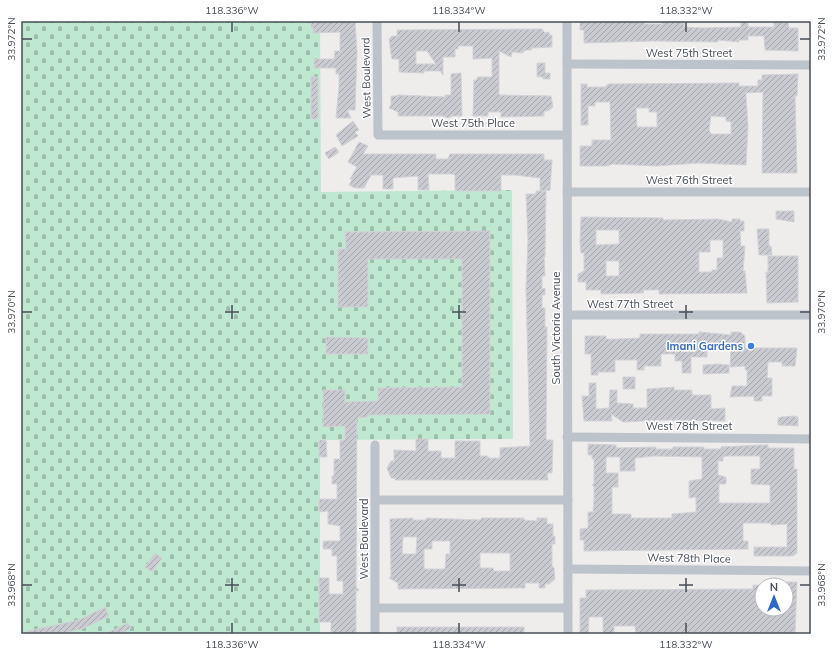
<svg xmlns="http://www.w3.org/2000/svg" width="832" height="655" font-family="Mulish,sans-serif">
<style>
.cemetery{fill:url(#cemetery-stones)}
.building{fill:url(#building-hatch);stroke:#d1d2d7;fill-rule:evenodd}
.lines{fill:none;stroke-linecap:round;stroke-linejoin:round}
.minor{stroke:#bcc3ca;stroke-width:9}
.ticks{fill:none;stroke:#474e57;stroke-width:1.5}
.shop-dot{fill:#3f7fe0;stroke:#fff;stroke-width:1.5}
.labels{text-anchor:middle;stroke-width:3;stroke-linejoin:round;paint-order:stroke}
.street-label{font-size:11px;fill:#474e57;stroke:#fff}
.shop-label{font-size:11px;font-weight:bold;fill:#366cbe;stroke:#fff;text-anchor:end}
.neatline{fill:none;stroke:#474e57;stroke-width:1.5}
.ticks-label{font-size:10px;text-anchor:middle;fill:#474e57}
</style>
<defs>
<pattern id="cemetery-stones" width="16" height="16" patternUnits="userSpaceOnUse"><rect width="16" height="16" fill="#bfe8d1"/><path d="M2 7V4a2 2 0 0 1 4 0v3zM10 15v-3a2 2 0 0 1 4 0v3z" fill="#9dbeac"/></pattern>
<pattern id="building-hatch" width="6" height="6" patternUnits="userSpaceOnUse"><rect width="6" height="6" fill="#cacbd1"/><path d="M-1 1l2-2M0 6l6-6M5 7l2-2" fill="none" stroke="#a6a7ac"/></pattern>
</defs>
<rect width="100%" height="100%" fill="#efecec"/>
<polygon class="cemetery" points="21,21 320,21 321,192 512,190 513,439 320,440 320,634 21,634"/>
<g class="building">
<polygon points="311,21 355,21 357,52 355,110 347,110 351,118 336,118 339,87 339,74 336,74 336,68 314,68 314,59 334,59 335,51 340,51 340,32 313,33 313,28 311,28"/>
<polygon points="580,21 644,21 644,24 662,24 662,21 684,21 684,27 704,28 741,27 741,21 748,21 748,27 774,27 774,22 788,22 789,28 798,28 798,51 765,50 764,36 748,36 748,40 739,40 739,42 718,40 718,42 653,41 584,43 584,30 580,30"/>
<path d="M542,29l3,4 4,-1v3h3v12l-20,1 -1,2h-5l-4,3 -10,-1 -1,5 -12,-6v44l52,1 2,11 -5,4h-4v5l-43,1v-5h-13v4h-15l1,-36h3v-3h15v-19l-19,1v-13h-15v3h-3v8h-12v18l-3,-4h-16v2l-25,-1v-13h-7l-1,-5 -2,-15 3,-3h5v-6zM416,51h11l9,13h-20z"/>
<polygon points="537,63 545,63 545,73 550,73 550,79 543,79 543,77 537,77"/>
<polygon points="461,73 462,116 452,116 448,118 443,116 398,116 398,112 389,108 391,105 391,96 397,96 397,95 445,97 445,95 451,95 451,74"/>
<path d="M798,74l-1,22h-2l2,77h-35l1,-81 -17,1v3l2,31 -2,38 -47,-2 -42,3 -45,-2 -5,2h-27v-20h12v-6h19l-1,-38h-15v4h-7v19h-7v-41h6v3h18l3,-3 131,-1v3h19v-6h4v-5zM636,108h13v4h8v15h-20zM711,116l15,1v4l5,1v12h-20l-2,-4z"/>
<rect x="311" y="77" width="7" height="42"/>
<polygon points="353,121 359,130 355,132 358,136 342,146 336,135"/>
<polygon points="359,142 368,146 363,154 436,154 436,159 448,159 450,154 544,154 544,160 552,160 550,190 540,191 540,178 515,175 501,175 501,191 455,191 455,175 452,174 428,174 429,190 418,190 418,176 393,178 393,189 383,189 383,175 371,175 364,188 355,188 349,185 352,180 350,179 357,167 348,162"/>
<polygon points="335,147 339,152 329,159 325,153"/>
<polygon points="536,191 546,191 545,257 544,257 545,276 542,276 542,289 545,288 545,295 542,295 542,308 545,308 545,327 547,327 546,440 553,440 552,473 547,473 548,480 395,480 395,478 391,478 387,468 391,461 394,461 394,450 416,451 416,439 428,439 428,451 441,451 441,458 455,458 455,441 480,441 480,456 488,456 488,458 500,458 500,448 530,446 526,289 528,240 526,194 536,194"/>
<polygon points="776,211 794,211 794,222 776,219"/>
<path d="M581,217l82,1v2l55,-1 14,3v-3h8v2h4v10h-4l1,15h4l-2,25h2l2,22 -88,1v-4h-15l-1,3 -42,1v-4h-15v-8h-8v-8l6,-3v-18h-3l-1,-11zM596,230h23v14l-23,1zM710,240h13v18h-6v12h-5v2h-13v-20h11zM606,261h13v15h-13z"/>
<polygon points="757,229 769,229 769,246 771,246 772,255 759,255"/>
<polygon points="490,231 490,414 368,415 368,417 357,418 356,587 359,590 356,591 356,634 331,634 331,622 319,622 319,578 329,578 329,594 343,594 343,581 337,581 337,556 332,556 332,549 323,549 323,541 340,541 340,526 328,524 328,511 319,512 319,499 337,499 337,484 332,484 332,476 334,476 334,459 340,459 340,440 345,440 345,426 323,427 323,390 345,390 345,402 378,401 378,388 462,387 462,259 368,259 368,307 338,307 338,249 346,249 345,232"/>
<polygon points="768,256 798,256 798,302 767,303 766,272 768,272"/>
<polygon points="699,332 731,335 731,332 740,332 745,336 745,348 797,348 795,366 782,366 782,362 768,362 767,378 772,378 772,396 762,396 762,401 754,401 754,396 730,397 732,386 747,386 747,370 745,370 745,366 730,367 731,349 707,349 707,357 691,357 691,373 682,373 682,361 675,361 675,354 661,354 661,366 644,366 644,370 637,370 637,360 615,360 615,372 598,372 598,375 591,375 591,354 585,354 585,336 606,336 606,339 619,339 640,338 640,334 699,334"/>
<polygon points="326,337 368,338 368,354 326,354"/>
<polygon points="718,364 729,365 729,373 703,374 703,365"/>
<rect x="623" y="377" width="12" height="12"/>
<polygon points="589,383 596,383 596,409 609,408 610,390 617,390 617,403 633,404 633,408 647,408 647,389 674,387 674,390 692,390 692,395 711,395 711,409 725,408 725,421 663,420 623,422 611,414 612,421 584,421 582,396 589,396"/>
<polygon points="794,416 798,417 798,426 778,425 778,418 782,417"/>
<polygon points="319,440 326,440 327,457 319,457"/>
<path d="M588,444l28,1v3l40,-1v2h17v-2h31v2h17v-2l39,-2h8v3h26v21h3v84l-4,3h-39v-9h33v-23l-16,1v-2h-28v18h5v8l-164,2v-11h-4v-11l8,-1v-16h5l1,-13v-13l-2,-1 2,-2v-24h-2v-4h-4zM655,456l47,1v22l-13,2v17l7,-1v15l-24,2v4h-41v-4h-19v-27h6v-14h-12v-14l1,-2h13v14h15v-13zM727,456h33v13h-9v15l19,1v18h-51v-19h7v-7l-8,-2v-14h5v-4z"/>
<path d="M413,518v2h13v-2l55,2v-2h43v2l13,1v-3h10v6h6v12h2v8h-3v22l2,2 1,11 -6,5h-4v4h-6v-5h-14v5h-6l-121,1v-6l-9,-5 2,-2 -1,-57zM403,537h14l-1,17h-14zM432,541h18v13h-4l-1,15h-21v-20h8zM480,553h30v18h-16l-1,-3h-13z"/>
<polygon points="155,553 162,558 152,572 145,567"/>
<polygon points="786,582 797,582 795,634 636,634 635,626 614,626 614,634 603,634 603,617 589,617 588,634 580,634 580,598 586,598 586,590 753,589 753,585 760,585 762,586 762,609 786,609"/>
<polygon points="105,607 109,616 82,629 58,634 28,634 28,631 79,620"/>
<polygon points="128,623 131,628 120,634 105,634"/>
<rect x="397" y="627" width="127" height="7"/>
</g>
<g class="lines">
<g class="minor">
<polyline points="377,21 378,135 567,135"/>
<polyline points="567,21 568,634"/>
<polyline points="567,64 811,65"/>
<polyline points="567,192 811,192"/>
<polyline points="568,315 811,315"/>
<polyline points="567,437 811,439"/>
<polyline points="376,500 568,500"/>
<polyline points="568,569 811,571"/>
<polyline points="375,608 568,608"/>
<polyline points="375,634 375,445"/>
</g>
</g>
<path class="ticks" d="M232,22v10M459,22v10M686,22v10M22,39h10M800,39h10M232,305v14M459,305v14M686,305v14M22,312h10M225,312h14M452,312h14M679,312h14M800,312h10M232,578v14M459,578v14M686,578v14M22,585h10M225,585h14M452,585h14M679,585h14M800,585h10M232,623v10M459,623v10M686,623v10"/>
<circle class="shop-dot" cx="751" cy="346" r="4"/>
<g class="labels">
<g class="street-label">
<text x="689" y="57">West 75th Street</text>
<text transform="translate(366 78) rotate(-91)" y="4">West Boulevard</text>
<text x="473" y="127">West 75th Place</text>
<text x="689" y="184">West 76th Street</text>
<text x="630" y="308">West 77th Street</text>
<text transform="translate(556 328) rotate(-90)" y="4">South Victoria Avenue</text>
<text x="689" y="430">West 78th Street</text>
<text transform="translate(364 539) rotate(-90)" y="4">West Boulevard</text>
<text transform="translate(689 558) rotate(1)" y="4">West 78th Place</text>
</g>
<g class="shop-label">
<text x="743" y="350">Imani Gardens</text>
</g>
</g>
<rect width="832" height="655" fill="none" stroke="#ffffff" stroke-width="44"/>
<g transform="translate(774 597)"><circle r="19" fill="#ffffff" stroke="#b5b8bc"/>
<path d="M0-3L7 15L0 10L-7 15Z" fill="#2e67c7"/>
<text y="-6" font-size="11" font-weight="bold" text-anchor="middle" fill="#474e57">N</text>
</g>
<rect x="22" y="22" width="788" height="611" class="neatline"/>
<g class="ticks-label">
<text x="232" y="14">118.336°W</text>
<text x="459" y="14">118.334°W</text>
<text x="686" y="14">118.332°W</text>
<text transform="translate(11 39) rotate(-90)" y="4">33.972°N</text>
<text transform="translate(821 39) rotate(-90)" y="4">33.972°N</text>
<text transform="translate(11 312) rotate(-90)" y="4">33.970°N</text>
<text transform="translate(821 312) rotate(-90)" y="4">33.970°N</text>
<text transform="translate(11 585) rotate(-90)" y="4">33.968°N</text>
<text transform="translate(821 585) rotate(-90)" y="4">33.968°N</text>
<text x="232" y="648">118.336°W</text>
<text x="459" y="648">118.334°W</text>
<text x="686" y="648">118.332°W</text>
</g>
</svg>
